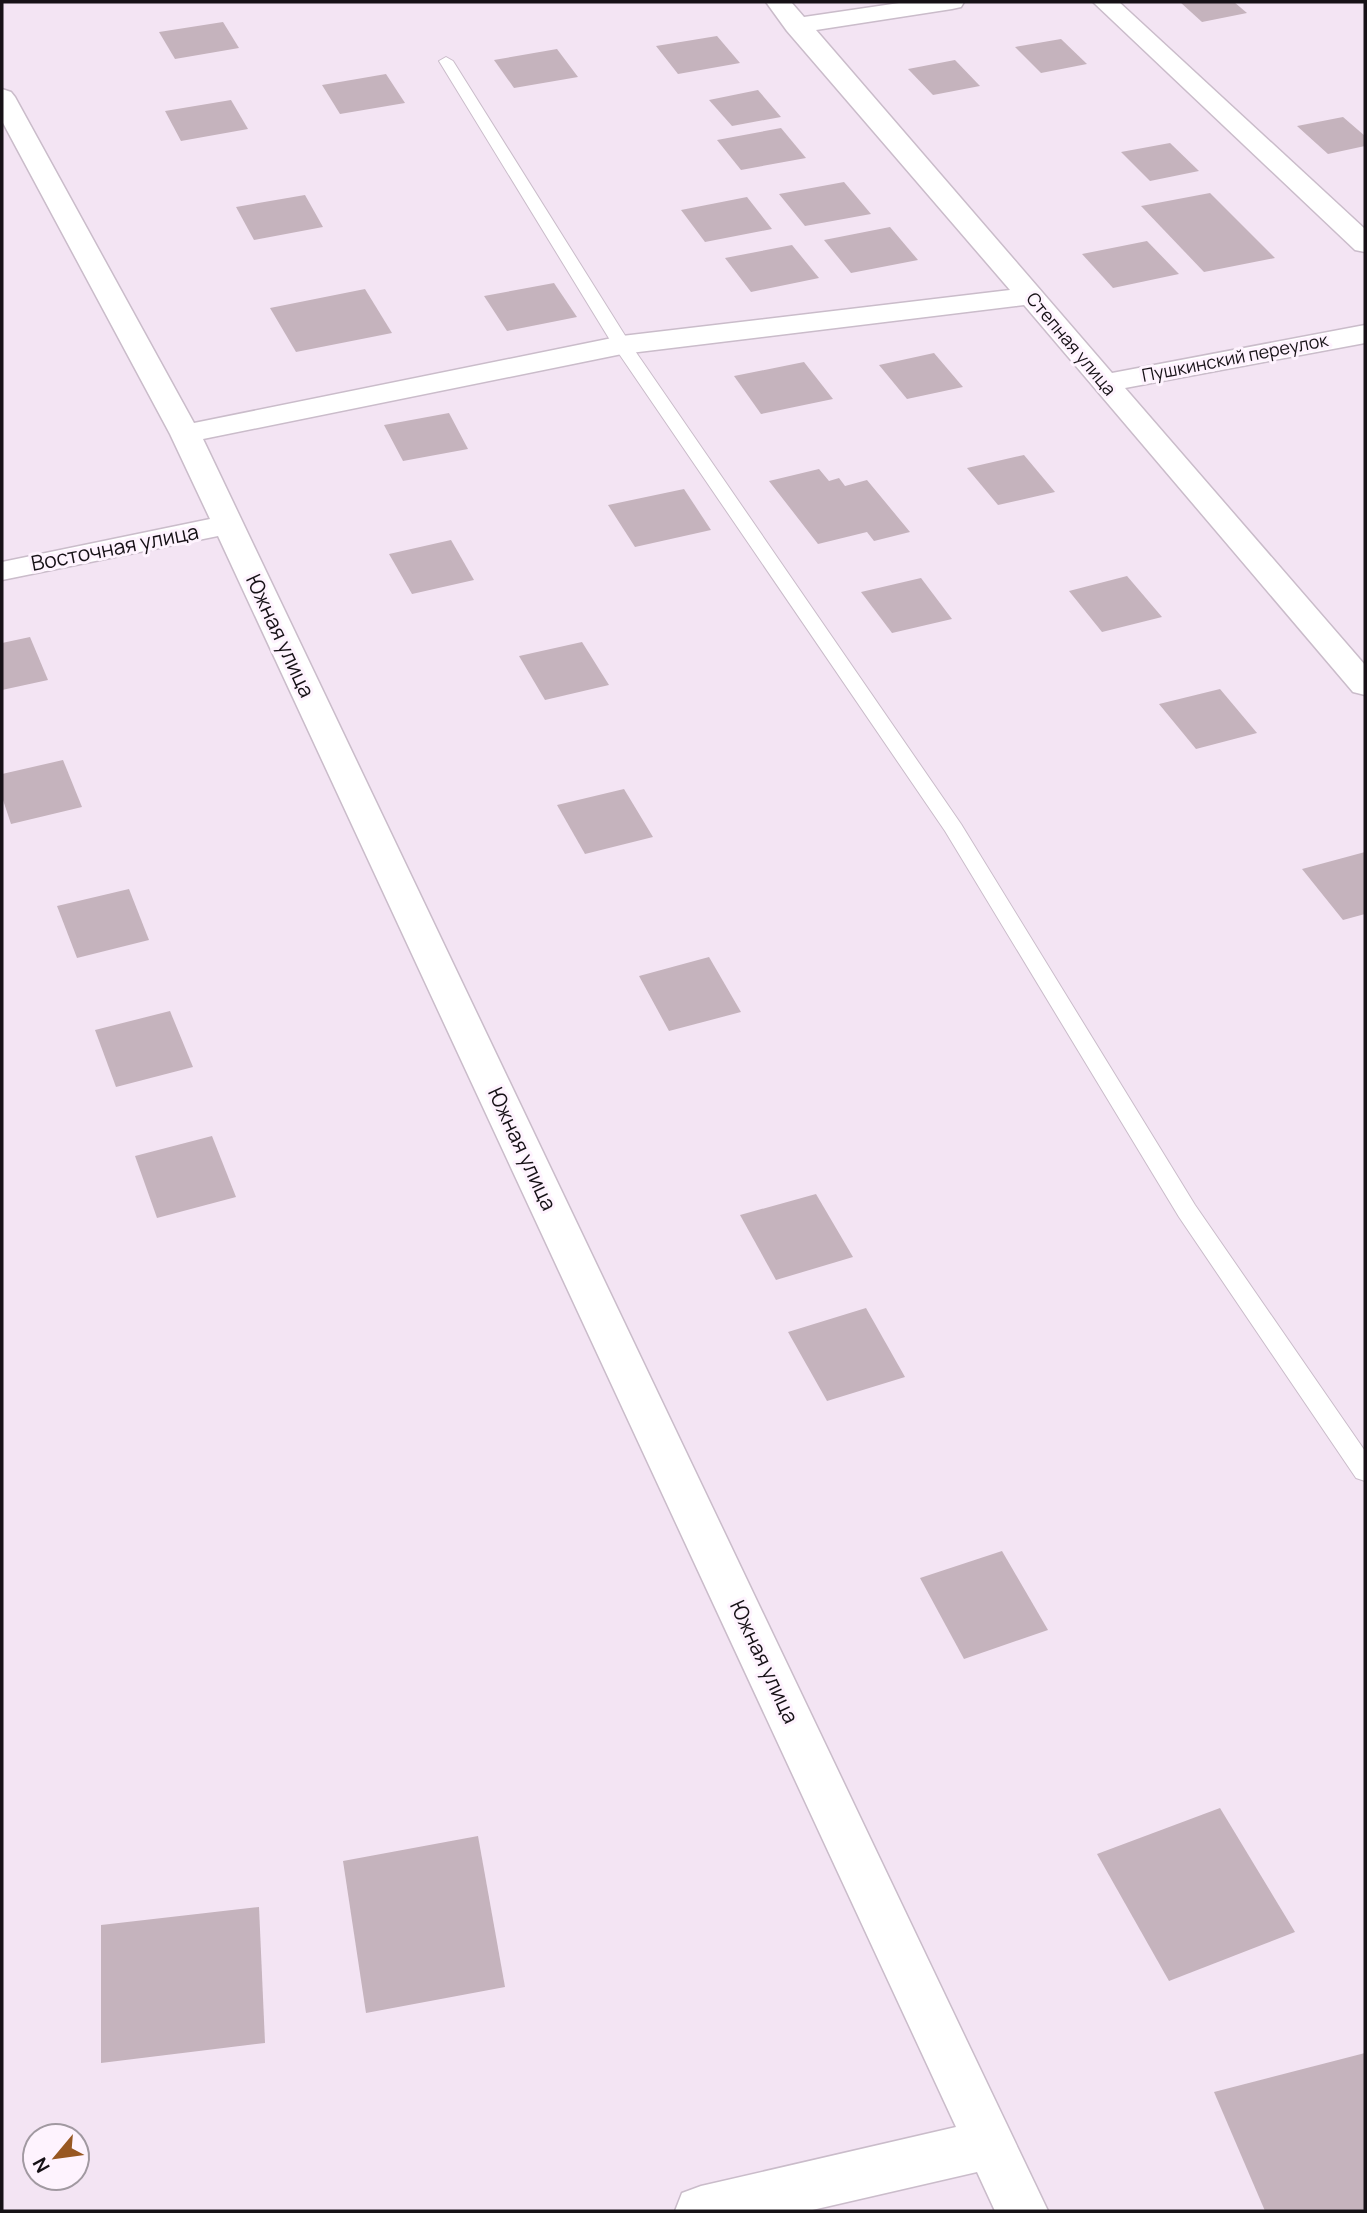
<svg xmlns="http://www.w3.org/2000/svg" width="1367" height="2213" font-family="Manrope,sans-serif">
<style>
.building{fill:#c5b3bd}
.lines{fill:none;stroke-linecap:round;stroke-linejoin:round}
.service-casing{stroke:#cabcca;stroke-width:2}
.minor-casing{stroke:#cabcca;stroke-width:3}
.service{fill:#fff;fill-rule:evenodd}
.minor{fill:#fff;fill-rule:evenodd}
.labels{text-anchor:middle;stroke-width:6;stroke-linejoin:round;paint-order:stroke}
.far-street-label{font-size:18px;fill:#161116;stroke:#fef3fe}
.street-label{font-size:21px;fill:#161116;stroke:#fef3fe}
</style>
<rect width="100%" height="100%" fill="#f3e4f3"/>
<g class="building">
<polygon points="1180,2 1234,2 1247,13 1202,22"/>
<polygon points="223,22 239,48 175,59 159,32"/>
<polygon points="717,36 740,63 678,74 656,46"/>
<polygon points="1061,39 1087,64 1041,73 1015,47"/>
<polygon points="557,49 578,77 514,88 494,60"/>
<polygon points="955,60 980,86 933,95 908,69"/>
<polygon points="386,74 405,103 340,114 322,85"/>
<polygon points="758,90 781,117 732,126 709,100"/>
<polygon points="231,100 248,129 181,141 165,111"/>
<polygon points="1343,117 1365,136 1365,146 1328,154 1297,126"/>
<polygon points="781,128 806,158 741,170 717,140"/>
<polygon points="1170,143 1199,171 1150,181 1121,152"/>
<polygon points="844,182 871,214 805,226 779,194"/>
<polygon points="1210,193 1275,258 1204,272 1141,206"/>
<polygon points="305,195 323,227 254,240 236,207"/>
<polygon points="747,197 772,229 705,242 681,210"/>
<polygon points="890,227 918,260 851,273 824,240"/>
<polygon points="1147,241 1179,274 1113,288 1082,254"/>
<polygon points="792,245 819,278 751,292 725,258"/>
<polygon points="554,283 577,317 507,331 484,296"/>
<polygon points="365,289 392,333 296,352 270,308"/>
<polygon points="934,353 963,387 907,399 879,365"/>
<polygon points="804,362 833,399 761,414 734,376"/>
<polygon points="449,413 468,449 403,461 384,425"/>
<polygon points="1024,455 1055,492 998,505 967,468"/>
<polygon points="819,469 829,481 839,478 845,486 867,480 910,532 874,541 867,532 818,544 769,481"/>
<polygon points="684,489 711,530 635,547 608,505"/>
<polygon points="451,540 474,580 412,594 389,554"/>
<polygon points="1127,576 1162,617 1102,632 1069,591"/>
<polygon points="921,578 952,619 892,633 861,592"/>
<polygon points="30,637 48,680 2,690 2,643"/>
<polygon points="582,642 609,685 545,700 519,656"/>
<polygon points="1220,689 1257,733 1196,749 1159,704"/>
<polygon points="63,760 82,807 11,824 2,797 2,774"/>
<polygon points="624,789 653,837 585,854 557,805"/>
<polygon points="1365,852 1365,914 1343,920 1302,869"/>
<polygon points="129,889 149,940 77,958 57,906"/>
<polygon points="709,957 741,1012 669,1031 639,976"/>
<polygon points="170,1011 193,1067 116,1087 95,1030"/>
<polygon points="212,1136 236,1197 157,1218 135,1156"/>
<polygon points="816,1194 853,1257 776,1280 740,1215"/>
<polygon points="866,1308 905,1377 827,1401 788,1332"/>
<polygon points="1002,1551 1048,1630 964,1659 920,1578"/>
<polygon points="1220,1808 1295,1932 1169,1981 1097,1854"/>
<polygon points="478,1836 505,1987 366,2013 343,1861"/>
<polygon points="259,1907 265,2043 101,2063 101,1925"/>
<polygon points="1365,2053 1365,2211 1265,2211 1214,2092"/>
</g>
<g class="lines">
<g class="service-casing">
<polygon id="service" points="446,57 453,61 631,345 961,824 1195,1205 1365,1451 1365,1481 1356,1478 1179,1217 945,831 613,345 439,61"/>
</g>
<g class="minor-casing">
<g id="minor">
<polygon points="766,2 791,2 804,17 906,2 964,2 961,7 952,9 816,30 1112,373 1365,325 1365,343 1125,388 1365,665 1365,695 1353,692 1024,305 622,354 203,439 1048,2211 995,2211 977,2172 808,2211 675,2211 682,2193 701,2186 956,2127 218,536 2,580 2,562 210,519 170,434 2,121 2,89 11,92 15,97 194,423 622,336 1010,290 787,31"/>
<polygon points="1093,2 1119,2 1365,229 1365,252 1355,250"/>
</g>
</g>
<use href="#service" class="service"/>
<use href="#minor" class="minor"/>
</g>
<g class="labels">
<g class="far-street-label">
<text transform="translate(1071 344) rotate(50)" y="6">Степная улица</text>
<text transform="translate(1235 358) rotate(-11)" y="6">Пушкинский переулок</text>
</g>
<g class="street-label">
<text transform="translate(115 548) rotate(-11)" y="7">Восточная улица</text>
<text transform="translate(280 636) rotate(65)" y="7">Южная улица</text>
<text transform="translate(522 1149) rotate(65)" y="7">Южная улица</text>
<text transform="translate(764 1662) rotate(65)" y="7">Южная улица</text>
</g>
</g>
<rect width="1367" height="2213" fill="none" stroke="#161116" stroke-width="7"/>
<g transform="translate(56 2157) rotate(241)"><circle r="33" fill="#fef3fe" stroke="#a199a1" stroke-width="2"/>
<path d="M0-5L12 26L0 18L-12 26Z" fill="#985722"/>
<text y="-10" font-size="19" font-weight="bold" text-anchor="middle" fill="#161116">N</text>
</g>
</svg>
